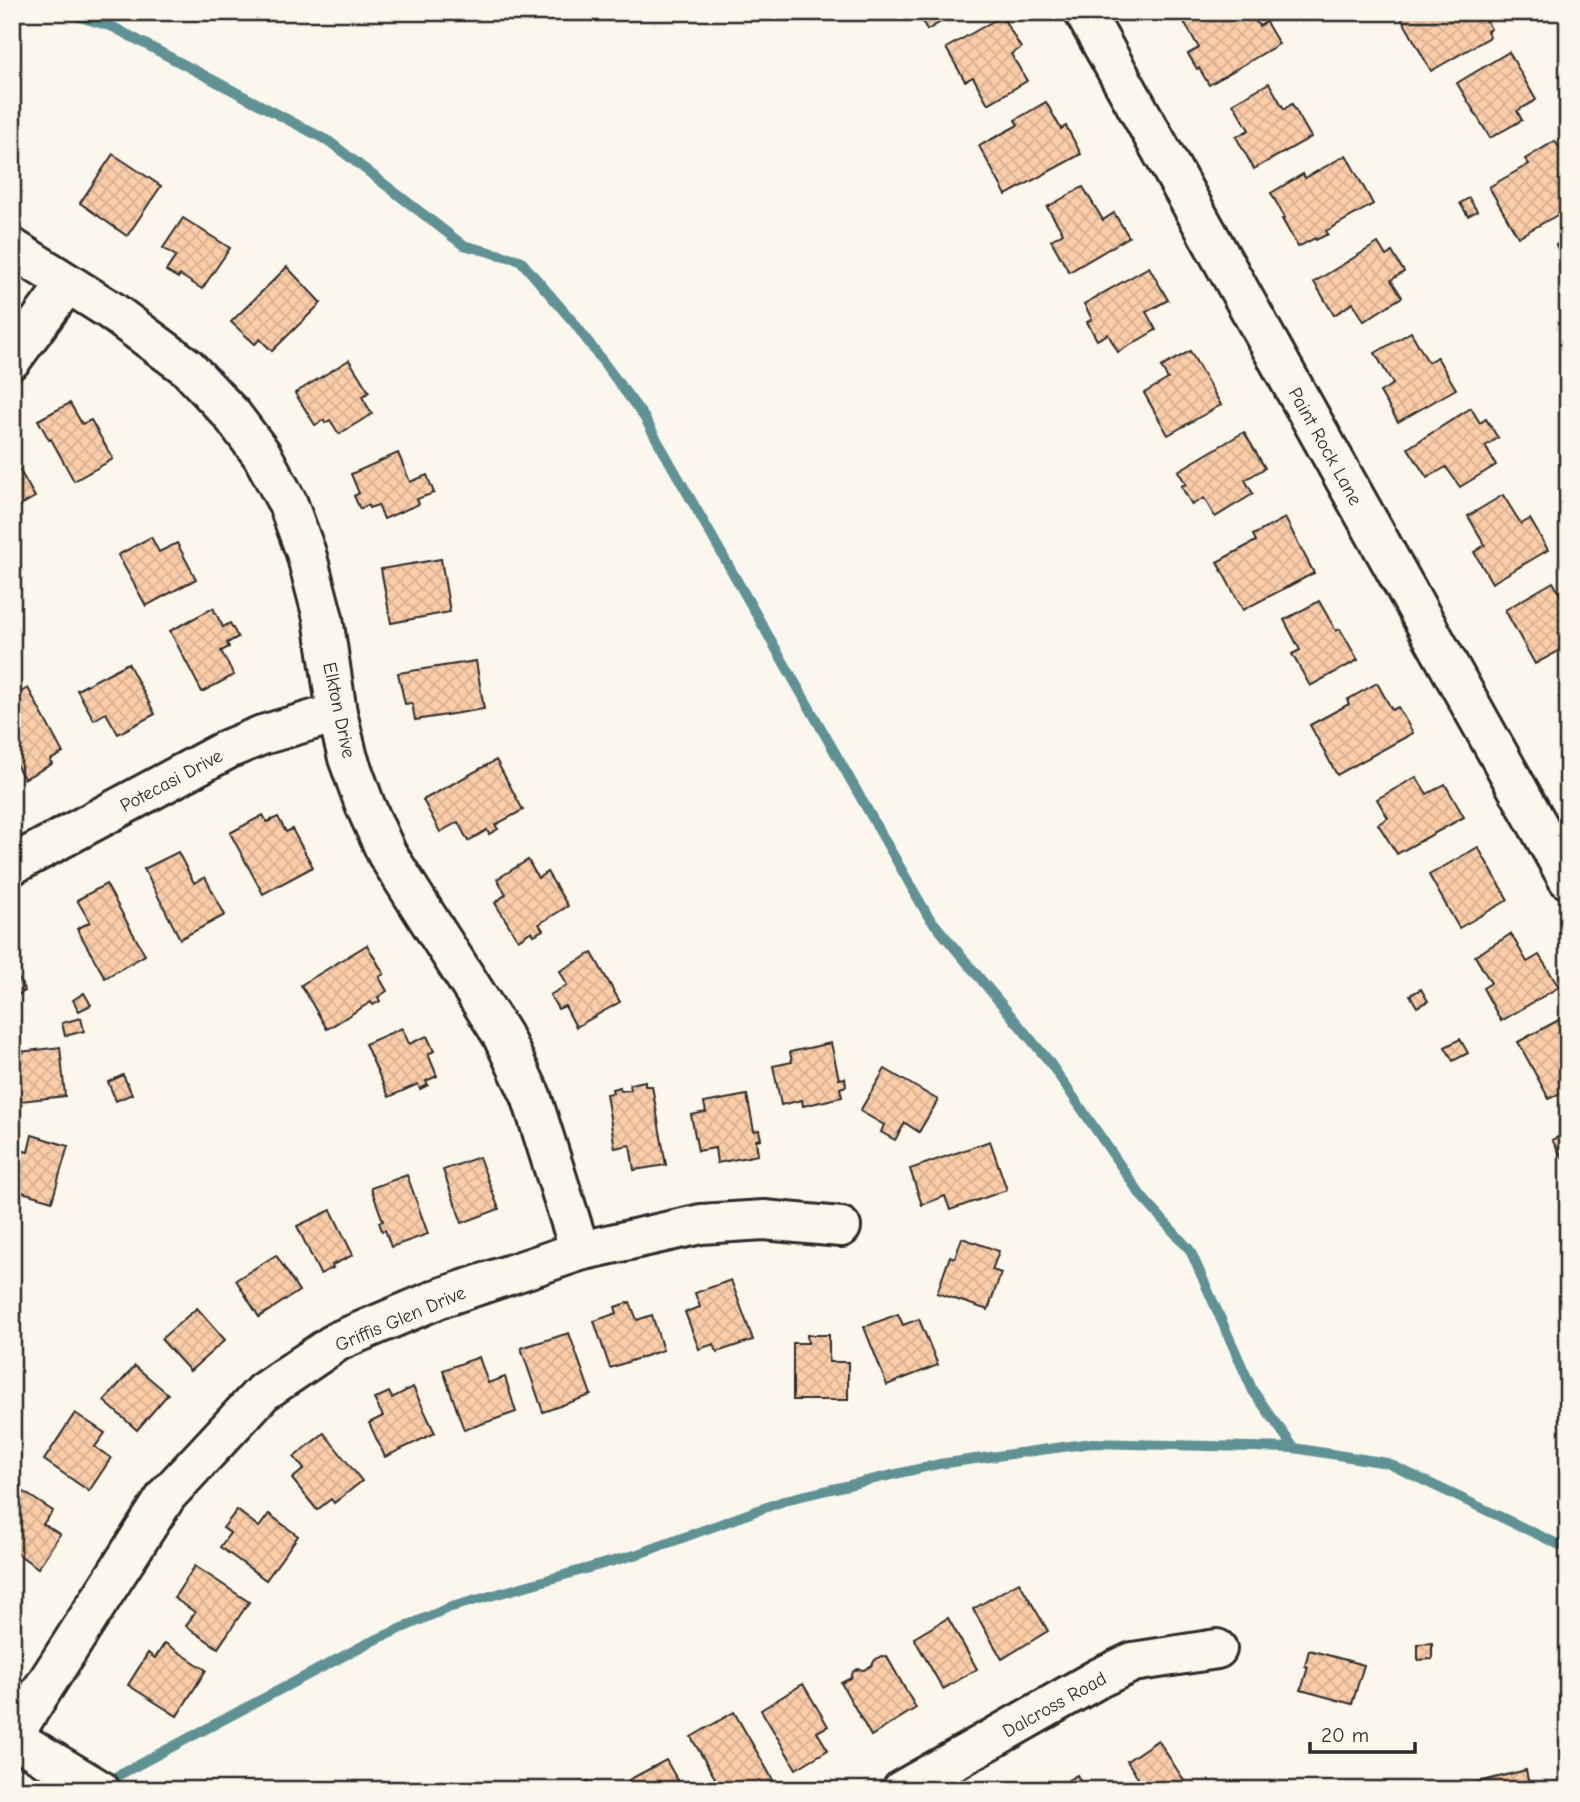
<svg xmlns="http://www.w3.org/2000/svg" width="1580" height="1802" font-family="'Comic Neue',sans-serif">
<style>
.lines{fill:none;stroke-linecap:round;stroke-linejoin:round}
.stream{stroke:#609295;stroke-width:10}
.building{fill:url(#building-cross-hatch);stroke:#2b2b2b;stroke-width:2}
.minor-casing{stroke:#2b2b2b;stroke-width:44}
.minor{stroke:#fbf7ec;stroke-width:38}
.labels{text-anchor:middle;stroke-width:5;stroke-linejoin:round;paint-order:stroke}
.street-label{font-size:19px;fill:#2b2b2b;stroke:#fbf7ec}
</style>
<defs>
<pattern id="building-cross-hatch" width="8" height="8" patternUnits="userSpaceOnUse" patternTransform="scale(1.75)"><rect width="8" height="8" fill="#fbcda9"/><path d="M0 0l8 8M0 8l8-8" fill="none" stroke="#d7b092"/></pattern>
</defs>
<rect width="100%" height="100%" fill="#fbf7ec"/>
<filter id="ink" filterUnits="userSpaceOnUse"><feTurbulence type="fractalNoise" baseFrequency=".0143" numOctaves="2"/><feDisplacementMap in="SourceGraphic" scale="14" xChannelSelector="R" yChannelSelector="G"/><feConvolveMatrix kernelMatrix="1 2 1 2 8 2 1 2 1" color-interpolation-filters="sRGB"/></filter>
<g filter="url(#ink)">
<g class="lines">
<g class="stream">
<polyline points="63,12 113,27 330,142 463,245 520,260 575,324 644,417 928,916 1048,1060 1142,1197 1190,1250 1253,1391 1294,1448"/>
<polyline points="102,1784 368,1643 448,1608 638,1554 789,1499 939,1464 1092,1443 1294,1448 1387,1463 1568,1549"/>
</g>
</g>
<g class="building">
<polygon points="910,12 958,12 927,30 920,16 914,19"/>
<polygon points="1196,12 1227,12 1232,20 1245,12 1250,12 1259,26 1266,22 1279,44 1209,85 1199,68 1197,69 1188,54 1199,48 1183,20"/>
<polygon points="1398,12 1482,12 1491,29 1487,31 1490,37 1431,71"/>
<polygon points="1002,16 1021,48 1011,54 1027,81 988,104 973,77 965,81 946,48"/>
<polygon points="1509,52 1536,100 1517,111 1522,120 1490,138 1457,83"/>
<polygon points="1269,83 1284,109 1292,104 1311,137 1254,169 1236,137 1249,130 1233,103"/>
<polygon points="1046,102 1061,129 1066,126 1081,154 1006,195 979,146 1018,125 1015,120"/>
<polygon points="1555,141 1568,163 1568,209 1518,237 1489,187 1529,164 1525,159"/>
<polygon points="113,154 161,186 127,236 80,203"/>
<polygon points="1346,155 1373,204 1326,231 1328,234 1316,240 1315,238 1298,247 1282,219 1285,218 1271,193 1303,174 1305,178"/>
<polygon points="1083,187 1103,220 1114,213 1129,237 1069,272 1051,240 1063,233 1047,207"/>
<polygon points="1469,198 1477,211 1468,216 1460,203"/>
<polygon points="183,218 230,248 202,289 180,275 178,278 166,271 176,256 163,248"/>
<polygon points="1568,239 1568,268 1556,245"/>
<polygon points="1378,243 1386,256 1392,252 1404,272 1391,280 1402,297 1364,321 1353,303 1334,315 1314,282"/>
<polygon points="287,267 321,303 272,351 260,339 255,344 231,322"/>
<polygon points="1149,267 1168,300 1146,312 1156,330 1118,352 1108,334 1097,340 1087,322 1092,319 1084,304"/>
<polygon points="1411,332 1428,362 1437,357 1456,389 1398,422 1380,392 1393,384 1375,353"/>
<polygon points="1190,351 1221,405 1168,435 1144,393 1168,379 1161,367"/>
<polygon points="349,360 369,392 362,397 372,414 339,434 330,420 325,423 324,420 315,425 295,393"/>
<polygon points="70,403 82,424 91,420 113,459 74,481 51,439 49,440 38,420"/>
<polygon points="1471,408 1480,423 1486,419 1498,438 1485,446 1496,465 1460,487 1446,467 1427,478 1408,448"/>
<polygon points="1244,432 1265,468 1245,480 1253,494 1215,517 1204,498 1192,505 1181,486 1186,484 1178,471"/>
<polygon points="398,453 410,482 427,475 434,493 417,499 419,504 384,519 378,505 369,508 368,505 360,509 354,496 359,493 351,474"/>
<polygon points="12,457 35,497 12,510"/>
<polygon points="1503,495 1521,524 1530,519 1548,550 1492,583 1474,552 1485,545 1468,516"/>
<polygon points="1285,518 1314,573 1243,610 1217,562 1256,541 1253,535"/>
<polygon points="151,537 159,552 177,543 196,579 146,606 118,555"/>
<polygon points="441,559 450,612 391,623 381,569"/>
<polygon points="1553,582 1568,608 1568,646 1535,664 1505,610"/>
<polygon points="1319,601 1336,631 1340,629 1358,660 1310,686 1292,654 1300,650 1284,620"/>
<polygon points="213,608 223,627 230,623 238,637 227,643 229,647 221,651 234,675 202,692 170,631"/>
<polygon points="476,661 484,709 415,720 412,703 405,704 398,673"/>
<polygon points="128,663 155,714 118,734 106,713 94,720 77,690"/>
<polygon points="1377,683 1392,710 1398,707 1413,733 1337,775 1310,725 1349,704 1347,700"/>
<polygon points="28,688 63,753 50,760 52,764 24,779 12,757 12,697"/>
<polygon points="1568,692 1568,712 1559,697"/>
<polygon points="496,760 523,810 495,825 498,829 489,834 487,830 468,841 458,822 440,832 423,800"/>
<polygon points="1416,777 1427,794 1445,784 1464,817 1397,854 1378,824 1388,818 1377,799"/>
<polygon points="263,815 267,822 278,817 286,832 292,829 313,867 263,894 230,833"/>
<polygon points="1478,847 1508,900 1459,928 1429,875"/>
<polygon points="178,852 194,883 205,877 225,915 180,939 144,869"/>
<polygon points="528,860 538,878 547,872 568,906 539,924 543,930 534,935 532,931 518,940 495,903 506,894 497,879"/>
<polygon points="106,884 145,955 105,978 77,929 90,922 77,900"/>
<polygon points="1511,934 1527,962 1539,955 1559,987 1501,1021 1483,988 1491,983 1475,956"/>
<polygon points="367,945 384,974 379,977 387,991 378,997 380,1001 373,1005 371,1002 327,1029 301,985"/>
<polygon points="592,953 620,1002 576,1027 565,1006 558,1009 550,995 567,985 560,971"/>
<polygon points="12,967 25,991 12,998"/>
<polygon points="1421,989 1428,1001 1417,1007 1410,995"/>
<polygon points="84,993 91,1005 79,1011 73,1000"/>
<polygon points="1568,1015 1568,1089 1549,1099 1518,1042"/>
<polygon points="81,1018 84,1031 65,1036 62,1023"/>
<polygon points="402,1028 409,1044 427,1036 434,1051 428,1054 437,1076 426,1081 428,1085 420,1089 418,1084 389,1097 365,1044"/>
<polygon points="1460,1039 1468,1053 1453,1061 1445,1047"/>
<polygon points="831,1043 839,1079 845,1078 846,1086 840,1088 842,1097 803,1106 802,1100 781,1105 773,1066 792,1062 790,1052"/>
<polygon points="60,1047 65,1096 12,1102 12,1053"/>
<polygon points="885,1069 938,1100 919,1132 905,1123 895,1140 881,1132 884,1125 860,1111"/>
<polygon points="123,1075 132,1094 116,1101 108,1082"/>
<polygon points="645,1081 645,1086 652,1086 666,1165 634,1170 630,1145 615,1148 606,1094 613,1093 612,1089 620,1087 621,1091 631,1090 630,1084"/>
<polygon points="747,1095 754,1131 759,1130 761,1139 756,1140 758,1155 717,1163 715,1148 698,1151 691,1115 706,1112 704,1103"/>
<polygon points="1568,1132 1568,1167 1552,1140"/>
<polygon points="32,1135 68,1146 52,1201 12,1189 12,1148 28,1152"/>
<polygon points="990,1141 1007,1190 950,1210 945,1196 922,1205 910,1169"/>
<polygon points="479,1157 499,1209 462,1223 443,1170"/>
<polygon points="407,1175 428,1234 391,1247 385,1230 382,1231 379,1222 383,1221 371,1188"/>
<polygon points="331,1210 353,1255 332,1265 333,1268 320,1274 297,1226"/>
<polygon points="962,1238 999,1251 992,1270 1001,1273 988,1310 937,1293 950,1256 955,1258"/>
<polygon points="276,1255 299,1291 259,1317 236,1280"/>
<polygon points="731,1280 753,1340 717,1352 714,1344 699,1349 685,1312 700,1307 695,1293"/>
<polygon points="630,1302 637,1320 652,1315 663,1350 610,1368 594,1321 617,1313 615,1307"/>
<polygon points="197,1308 225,1340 190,1371 161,1339"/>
<polygon points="898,1314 903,1325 919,1319 938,1365 887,1385 864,1327"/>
<polygon points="569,1333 591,1395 543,1412 521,1348"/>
<polygon points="807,1335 829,1335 829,1362 848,1362 848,1400 793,1400 793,1343 808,1343"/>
<polygon points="479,1357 488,1383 505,1377 516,1412 464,1430 443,1370"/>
<polygon points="135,1366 168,1394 137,1430 104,1401"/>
<polygon points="413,1387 435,1433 385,1457 369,1423 383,1416 374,1399 389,1392 392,1398"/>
<polygon points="75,1413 105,1433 95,1447 111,1458 89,1491 44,1460"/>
<polygon points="324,1433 362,1481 334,1503 331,1499 317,1510 292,1479 304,1469 294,1457"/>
<polygon points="21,1490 53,1511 43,1524 60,1534 38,1568 12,1550 12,1504"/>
<polygon points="237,1510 259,1527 269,1514 298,1536 266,1580 220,1547 230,1533 223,1528"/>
<polygon points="195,1566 249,1602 218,1648 186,1626 195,1612 174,1598"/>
<polygon points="1019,1582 1048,1631 1002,1659 973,1609"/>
<polygon points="948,1618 977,1669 943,1689 914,1638"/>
<polygon points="165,1643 206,1670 177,1716 128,1685 148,1653 155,1658"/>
<polygon points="1432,1643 1432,1659 1418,1660 1418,1644"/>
<polygon points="1309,1650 1364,1665 1352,1704 1301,1690 1308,1667 1305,1666"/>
<polygon points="881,1656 887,1657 916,1708 871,1736 841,1683 851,1678 853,1672 858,1669 864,1670 872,1665 875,1660"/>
<polygon points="803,1684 828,1726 817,1732 828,1750 796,1769 761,1710"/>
<polygon points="734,1712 773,1780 756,1790 722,1790 691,1737"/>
<polygon points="1158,1740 1187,1785 1180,1790 1146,1790 1127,1761"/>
<polygon points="666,1760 683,1790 629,1790 625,1782"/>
<polygon points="1526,1770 1530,1790 1464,1790 1463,1786"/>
<polygon points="1077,1775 1085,1790 1052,1790"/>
<polygon points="588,1781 592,1790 573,1790"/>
</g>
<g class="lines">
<g class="minor-casing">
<g id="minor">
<polyline points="1084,12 1568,879"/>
<polyline points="12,248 110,310 187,367 232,415 262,455 288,504 306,553 323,618 337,713 348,758 365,805 387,854 502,1035 531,1096 580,1251"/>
<polyline points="12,359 67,284"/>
<polyline points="12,865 228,749 262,735 337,713"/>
<polyline points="100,1790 12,1737 167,1495 263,1392 338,1341 440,1298 580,1251 701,1224 764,1220 841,1227"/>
<polyline points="902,1790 1099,1678 1133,1662 1217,1649"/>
</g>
</g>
<use href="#minor" class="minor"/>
</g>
</g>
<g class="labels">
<g class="street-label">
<text transform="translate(1326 446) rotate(61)" y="7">Paint Rock Lane</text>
<text transform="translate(340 710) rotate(78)" y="7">Elkton Drive</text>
<text transform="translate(171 780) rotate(-28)" y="7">Potecasi Drive</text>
<text transform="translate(400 1318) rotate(-23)" y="7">Griffis Glen Drive</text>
<text transform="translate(1054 1704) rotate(-29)" y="7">Dalcross Road</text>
</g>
</g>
<rect width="1580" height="1802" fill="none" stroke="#fbf7ec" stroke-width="42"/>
<rect x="21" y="21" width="1538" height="1760" fill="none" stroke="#2b2b2b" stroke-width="2.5" filter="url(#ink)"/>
<path d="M1310 1742v10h105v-10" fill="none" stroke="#2b2b2b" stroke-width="3.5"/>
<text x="1321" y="1742" font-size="21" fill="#2b2b2b" stroke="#fbf7ec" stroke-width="5" paint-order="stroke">20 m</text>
</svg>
